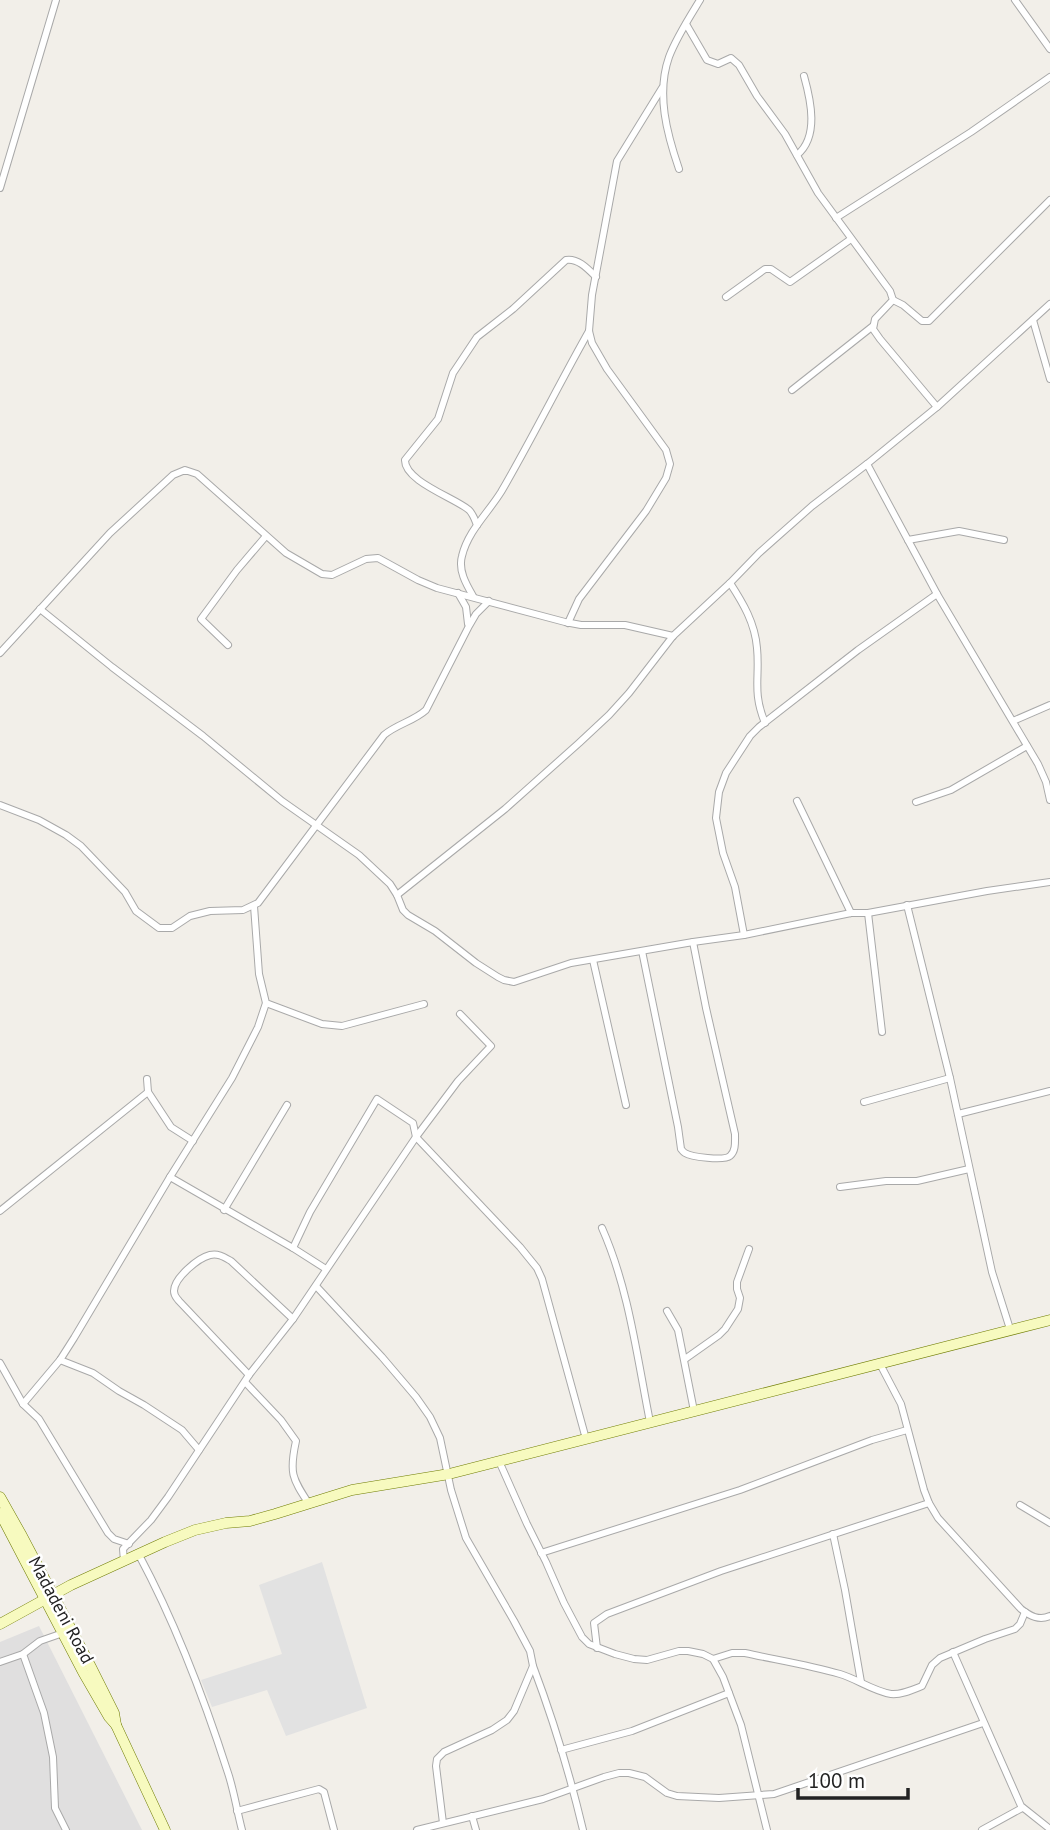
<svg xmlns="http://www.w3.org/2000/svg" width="1050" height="1830" font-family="'PT Sans',sans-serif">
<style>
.residential{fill:#e0dfdf}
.parking{fill:#e2e2e2}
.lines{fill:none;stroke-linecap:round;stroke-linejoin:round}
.street-casing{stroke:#a9a9a9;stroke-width:8}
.secondary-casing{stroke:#707d05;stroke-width:11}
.street{stroke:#fff;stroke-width:6}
.secondary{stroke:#f7fabf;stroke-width:10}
.labels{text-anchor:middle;stroke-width:5;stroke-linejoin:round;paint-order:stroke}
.street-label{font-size:18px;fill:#222;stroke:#fff}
</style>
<rect width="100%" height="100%" fill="#f2efe9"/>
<polygon class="residential" points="39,1626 142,1830 0,1830 0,1642"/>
<polygon class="parking" points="322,1562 367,1708 286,1736 267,1690 212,1707 201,1680 282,1654 259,1585"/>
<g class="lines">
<g class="street-casing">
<g id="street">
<polyline points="1015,0 1050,49"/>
<polyline points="686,24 707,60 718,64 731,58 739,65 757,96 785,134 818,193 890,291 893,300 875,319 873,329 880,339 937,407"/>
<path d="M797,155c22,-18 14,-54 7,-79"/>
<path d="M679,169c-12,-35 -23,-75 -10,-112 7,-19 20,-39 31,-57"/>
<polyline points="0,188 56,0"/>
<polyline points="836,218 971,132 1050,77"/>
<polyline points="726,297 765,269 771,269 790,282 851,239"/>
<polyline points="893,300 903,305 922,321 929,321 1050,200"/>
<polyline points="1050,304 937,407 867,464 937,594 1038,764 1046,782 1050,800"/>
<polyline points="1033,320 1050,379"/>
<polyline points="792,390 873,326"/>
<path d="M477,525c-2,-5 -4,-11 -8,-15 -14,-12 -65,-29 -64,-50l33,-41 15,-46 24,-36 36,-28 53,-49c12,-2 22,9 30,17"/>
<polyline points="908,540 959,531 1004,540"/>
<path d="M730,583c13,20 25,40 27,65 3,30 -5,43 8,75"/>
<polyline points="458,593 466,607 468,624"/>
<path d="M473,596c-7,-12 -15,-26 -11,-40 6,-25 26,-43 39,-64 31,-53 58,-108 88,-161"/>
<polyline points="40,609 112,667 203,736 282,801 359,855 390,884 397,895 403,910 408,915 435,931 476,963 498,977 504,980 514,982 571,963 693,942 744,935 851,913 868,913 987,891 1050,882"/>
<polyline points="568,623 579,599 646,511 666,478 670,464 666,450 607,369 592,343 589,331 592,295 617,161 662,88"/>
<polyline points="228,645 201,619 237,570 266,536"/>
<polyline points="0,653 110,533 173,475 185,470 197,474 286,553 322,574 332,575 366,559 378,558 418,580 437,588 565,622 581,625 625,625 673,636"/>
<polyline points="1013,721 1050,705"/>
<polyline points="797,801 851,913"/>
<polyline points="916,802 951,790 1027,746"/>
<path d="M0,805l39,15 27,15 15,11 44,46 11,19 23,17h13l18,-12 20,-5 33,-1 15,-7 126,-168c13,-11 30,-14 42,-25l43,-84 7,-12 13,-13"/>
<polyline points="397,895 505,809 579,743 609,715 629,693 673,636 730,583 759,553 812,506 867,464"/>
<polyline points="907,905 950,1078 992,1272 1010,1329"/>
<polyline points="254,906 259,974 266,1003 322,1024 342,1026 424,1004"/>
<polyline points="868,913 882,1032"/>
<polyline points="744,935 735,887 723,853 716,818 719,792 726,773 750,736 759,727 858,650 937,594"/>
<path d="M642,951l36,176 3,22c1,1 2,3 4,4 6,4 39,8 45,3 6,-5 5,-14 5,-22l-29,-126 -13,-66"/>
<polyline points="593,960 626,1105"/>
<polyline points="148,1092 171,1127 193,1141"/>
<polyline points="864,1102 950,1078"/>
<polyline points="958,1114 1050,1091"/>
<polyline points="170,1177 293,1248 326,1269"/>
<polyline points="840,1187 886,1181 917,1181 969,1169"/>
<polyline points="224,1210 287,1105"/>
<polyline points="0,1211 148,1092 147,1079"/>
<path d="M602,1228c27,61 35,129 48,194"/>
<polyline points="293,1248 310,1212 377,1099 413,1123 416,1137 520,1247 537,1268 542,1279 586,1439"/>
<polyline points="316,1286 382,1357 416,1397 430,1417 440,1438 451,1490 466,1538 514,1621 530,1651 533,1666 514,1711 507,1720 492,1730 444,1752 437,1759 436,1766 443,1823"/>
<polyline points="667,1311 678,1330 694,1411"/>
<polyline points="685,1359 719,1335 725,1329 738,1309 740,1298 737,1289 737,1282 749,1249"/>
<polyline points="60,1360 93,1373 119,1391 144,1405 182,1430 199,1450"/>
<polyline points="0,1363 23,1404 39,1419 108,1533 114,1539 129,1544"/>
<path d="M880,1364l21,40 23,86 5,13 9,15 83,91c9,7 18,12 29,7"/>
<path d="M249,1375l-70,-74c-3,-4 -5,-5 -5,-10 0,-13 24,-33 36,-36 8,-2 14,2 21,6l62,58"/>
<path d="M245,1382l36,38 15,21c-7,32 -4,37 13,63"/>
<polyline points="23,1404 60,1360 74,1338 170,1177 232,1078 258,1027 266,1003"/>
<polyline points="499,1461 527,1524 546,1562 564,1603 582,1637 589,1644 615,1654 634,1659 647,1660 679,1651 688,1651 703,1654 713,1659 723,1677 741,1725 767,1830"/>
<polyline points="1020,1505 1050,1523"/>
<polyline points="833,1534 845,1590 861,1682"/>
<polyline points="541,1553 740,1490 872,1440 907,1430"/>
<path d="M139,1555c37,69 65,143 89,218 6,18 9,38 14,57"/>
<polyline points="124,1561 123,1549 151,1520 168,1497 249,1375 293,1319 416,1137 458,1081 491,1046 460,1014"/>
<polyline points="597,1648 594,1623 607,1614 721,1571 929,1503"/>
<polyline points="953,1652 1021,1806 1050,1829"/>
<polyline points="23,1654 44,1713 53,1757 55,1808 66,1830"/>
<path d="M713,1659l19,-6h13c32,7 64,12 95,21 17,5 33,17 51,20 10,1 21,-4 31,-8l10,-21 8,-7 45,-19 30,-10 5,-5 5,-12"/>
<polyline points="0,1662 23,1654 40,1641 63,1633"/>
<path d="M533,1666c20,53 37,109 50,164"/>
<polyline points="561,1750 632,1731 729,1693"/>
<polyline points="237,1811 319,1789 324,1792 334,1830"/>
<polyline points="472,1816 476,1830"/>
<polyline points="417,1830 543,1799 604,1777 619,1773 629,1773 645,1777 667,1793 677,1796 719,1798 774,1794 983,1723"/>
<polyline points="982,1830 1022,1808"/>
</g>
</g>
<g class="secondary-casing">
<g id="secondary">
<polyline points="0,1497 22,1536 91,1667 114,1713 116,1725"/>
<polyline points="0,1513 83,1672 109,1717 116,1725 165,1830"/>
<polyline points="0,1624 71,1585 165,1542 195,1530 226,1523 250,1521 275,1514 352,1490 449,1474 1050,1320"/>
</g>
</g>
<use href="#street" class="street"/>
<use href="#secondary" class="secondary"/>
</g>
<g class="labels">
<g class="street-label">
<text transform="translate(61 1610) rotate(62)" y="6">Madadeni Road</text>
</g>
</g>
<path d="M798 1788v10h110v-10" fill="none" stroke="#222222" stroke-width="3.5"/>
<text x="808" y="1788" font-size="21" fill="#222222" stroke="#ffffff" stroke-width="5" paint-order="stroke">100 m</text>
</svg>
